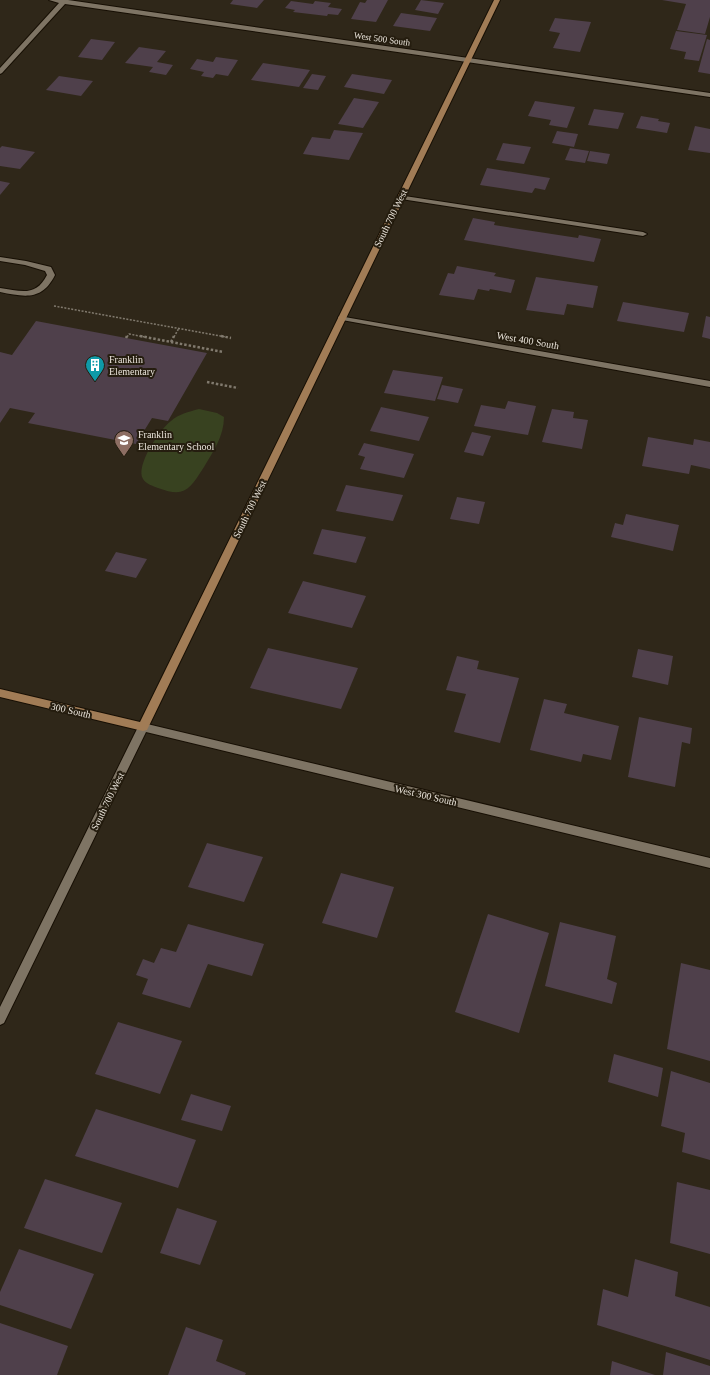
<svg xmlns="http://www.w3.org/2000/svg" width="710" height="1375" font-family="'Times New Roman',serif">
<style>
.green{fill:#384220}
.building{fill:#4f404b}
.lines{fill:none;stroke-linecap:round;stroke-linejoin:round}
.lane-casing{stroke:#170f04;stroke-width:2}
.street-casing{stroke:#170f04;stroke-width:2}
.secondary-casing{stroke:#170f04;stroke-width:2}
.path-far1{stroke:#817a6e;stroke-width:1.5;stroke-dasharray:2 1.5;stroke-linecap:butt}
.path{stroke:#817a6e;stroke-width:2.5;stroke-dasharray:2.5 2;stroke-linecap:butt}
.lane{fill:#7e7464;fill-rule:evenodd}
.street{fill:#7e7464;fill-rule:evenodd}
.secondary{fill:#a17c56;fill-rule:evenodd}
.labels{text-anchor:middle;stroke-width:4;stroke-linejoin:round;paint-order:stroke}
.far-street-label{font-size:9px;fill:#ebe5dc;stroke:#251d0f}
.street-label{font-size:10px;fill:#ebe5dc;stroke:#251d0f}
.poi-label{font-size:10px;fill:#ebe5dc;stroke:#251d0f;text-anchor:start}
</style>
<rect width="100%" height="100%" fill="#2f2719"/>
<path class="green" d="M199,409l18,4 7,4c0,19 -11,35 -20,50 -15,23 -19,31 -46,21 -5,-2 -12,-4 -15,-9 -8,-13 17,-50 28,-58 8,-7 17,-9 28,-12z"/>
<g class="building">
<polygon points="233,0 264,0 257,8 230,4"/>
<polygon points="367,0 388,0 376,22 351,19 360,2 365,3"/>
<polygon points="421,0 444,3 438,14 415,10"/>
<polygon points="662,0 710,0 710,17 705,34 677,30 686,4"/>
<polygon points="291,1 313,4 315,1 331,3 328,7 342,9 338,15 328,14 327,16 293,12 295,10 285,8"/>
<polygon points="401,13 437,18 430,31 393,26"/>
<polygon points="555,18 591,22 580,52 553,48 560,33 549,31"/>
<polygon points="676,31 707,35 699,61 684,59 686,52 670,49"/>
<polygon points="91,39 115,42 102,60 78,57"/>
<polygon points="707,39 710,40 710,74 698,72"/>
<polygon points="139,47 166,51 157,62 173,65 166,75 149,72 153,67 125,63"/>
<polygon points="216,57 238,60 228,76 216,74 213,78 201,76 204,72 190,69 197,59 213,62"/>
<polygon points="263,63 310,70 299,87 251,80"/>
<polygon points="312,74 326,76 318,90 303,88"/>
<polygon points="352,74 392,80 384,94 344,87"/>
<polygon points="59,76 93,81 81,96 46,90"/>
<polygon points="354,98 379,102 363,128 338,124"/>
<polygon points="535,101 575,107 567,128 549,125 551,120 528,116"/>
<polygon points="594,109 624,113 618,129 588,125"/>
<polygon points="641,116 659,119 658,121 670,123 667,133 636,128"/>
<polygon points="695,126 710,129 710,153 688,150"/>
<polygon points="334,130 363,133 349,160 303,154 312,137 330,139"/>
<polygon points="557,131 578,134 574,147 552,143"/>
<polygon points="503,143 531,147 524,164 496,160"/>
<polygon points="2,146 35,152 20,169 0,166 0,148"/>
<polygon points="570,148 589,151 585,163 565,160"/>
<polygon points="590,151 610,154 607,164 587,161"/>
<polygon points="487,168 550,178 545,190 535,188 532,193 480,185"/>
<polygon points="0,181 10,183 0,195"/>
<polygon points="473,218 495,222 494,225 578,238 579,235 601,239 594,262 464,240"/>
<polygon points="457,266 496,273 494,276 515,280 511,293 490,289 489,291 478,289 474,300 439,295 448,273 454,274"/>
<polygon points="536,277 598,286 593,308 567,304 564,315 526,310"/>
<polygon points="623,302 689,313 684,332 617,321"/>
<polygon points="706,316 710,317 710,339 702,337"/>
<polygon points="36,321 126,338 207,353 168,421 152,418 136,444 28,423 35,413 10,408 0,423 0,352 12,355"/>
<polygon points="393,370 443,377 435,401 384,393"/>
<polygon points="442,385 463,389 458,403 437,399"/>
<polygon points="508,401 536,406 528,435 474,426 481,405 505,409"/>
<polygon points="381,407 429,417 419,441 370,431"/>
<polygon points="552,409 574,412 573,418 588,420 582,449 542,442"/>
<polygon points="472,432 491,436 483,456 464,452"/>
<polygon points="648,437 693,445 694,439 710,442 710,469 691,465 689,474 642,466"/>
<polygon points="364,443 414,454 404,478 360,469 365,457 358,455"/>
<polygon points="346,485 403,495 393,521 336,511"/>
<polygon points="457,497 485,502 479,524 450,519"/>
<polygon points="626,514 679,525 673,551 611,537 615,523 623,525"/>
<polygon points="322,529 366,537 356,563 313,554"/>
<polygon points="116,552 147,559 136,578 105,571"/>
<polygon points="303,581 366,596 352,628 288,613"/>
<polygon points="268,648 358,668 341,709 250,688"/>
<polygon points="638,649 673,656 668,685 632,677"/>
<polygon points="457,656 479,661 477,669 519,678 500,743 454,732 466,694 446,690"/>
<polygon points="544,699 567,704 564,713 619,726 611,760 583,754 581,762 530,750"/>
<polygon points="639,717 692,728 690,744 682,742 675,787 628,777"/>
<polygon points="207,843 263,857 244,902 188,887"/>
<polygon points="341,873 394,887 377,938 322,923"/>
<polygon points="488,914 549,933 519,1033 455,1012"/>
<polygon points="560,922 616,936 607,979 617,983 612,1004 545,986"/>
<polygon points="188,924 264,944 252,976 208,964 190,1008 142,994 148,979 136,975 143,959 154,963 161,948 176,952"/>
<polygon points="681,963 710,970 710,1061 667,1049"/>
<polygon points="118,1022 182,1041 160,1094 95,1074"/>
<polygon points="614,1054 663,1068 658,1097 608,1082"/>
<polygon points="671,1071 710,1083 710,1160 682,1152 685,1133 661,1126"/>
<polygon points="191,1094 231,1106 222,1131 181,1120"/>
<polygon points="96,1109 196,1140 178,1188 75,1156"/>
<polygon points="45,1179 122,1203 102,1253 24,1228"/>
<polygon points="677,1182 710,1190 710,1254 670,1243"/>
<polygon points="177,1208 217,1221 200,1265 160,1253"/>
<polygon points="19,1249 94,1274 71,1329 0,1305 0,1292"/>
<polygon points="635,1259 678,1272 675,1296 710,1307 710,1360 597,1325 603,1289 628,1297"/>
<polygon points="0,1323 68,1346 57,1375 0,1375"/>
<polygon points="186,1327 223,1340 216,1361 246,1373 245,1375 168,1375"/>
<polygon points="666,1352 710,1366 710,1375 663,1375"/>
<polygon points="612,1361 655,1375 610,1375"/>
</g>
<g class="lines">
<g class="lane-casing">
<g id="lane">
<polygon points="398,195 643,232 647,234 643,236 401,199 398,199"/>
<path d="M0,257l26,4 25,6 4,8c-13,26 -30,22 -55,17v-4c21,3 36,9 47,-13l-2,-4 -20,-6 -25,-4z"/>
</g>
</g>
<g class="street-casing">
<g id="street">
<polygon points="49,0 68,0 710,93 710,97 65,4 2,73 0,74 0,68 59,3"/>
<polygon points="339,316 710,381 710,387 342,320 338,318"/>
<polygon points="143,723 710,858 710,868 146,732 4,1023 0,1025 0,1007 138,727 139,724"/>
</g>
</g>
<g class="secondary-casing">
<polygon id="secondary" points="494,0 500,0 147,730 143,731 0,697 0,689 140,722"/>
</g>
<g class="path-far1">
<polyline points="54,306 226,337"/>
<polyline points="127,337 129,334 145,337"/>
<polyline points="174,337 179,328"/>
</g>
<g class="path">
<polyline points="140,336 223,352"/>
<polyline points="221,336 231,338"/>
<polyline points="126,338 127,336"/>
<polyline points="171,342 174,336"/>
<polyline points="207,382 238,388"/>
</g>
<use href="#lane" class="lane"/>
<use href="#street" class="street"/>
<use href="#secondary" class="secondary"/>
</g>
<defs>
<g id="building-pin" transform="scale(1)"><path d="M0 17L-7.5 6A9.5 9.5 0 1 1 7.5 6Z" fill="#0f9aa8" stroke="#251d0f"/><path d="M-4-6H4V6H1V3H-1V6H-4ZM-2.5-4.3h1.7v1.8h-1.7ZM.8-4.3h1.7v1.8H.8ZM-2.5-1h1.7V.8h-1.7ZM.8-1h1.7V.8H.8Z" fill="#fff"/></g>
<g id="school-pin" transform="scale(1)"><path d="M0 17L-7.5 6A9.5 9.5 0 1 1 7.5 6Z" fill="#8d6e63" stroke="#251d0f"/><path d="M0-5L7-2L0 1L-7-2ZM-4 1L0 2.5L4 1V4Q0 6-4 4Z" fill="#fff"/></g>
</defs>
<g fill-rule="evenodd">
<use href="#building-pin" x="95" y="365"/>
<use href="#school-pin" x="124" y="440"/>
</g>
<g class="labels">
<g class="far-street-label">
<text transform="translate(382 39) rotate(8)" y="3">West 500 South</text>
</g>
<g class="street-label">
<text transform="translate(390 218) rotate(-64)" y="4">South 700 West</text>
<text transform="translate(528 340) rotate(10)" y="4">West 400 South</text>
<text transform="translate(249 509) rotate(-64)" y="4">South 700 West</text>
<text transform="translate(71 710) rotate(13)" y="4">300 South</text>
<text transform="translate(426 795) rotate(13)" y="4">West 300 South</text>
<text transform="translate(107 801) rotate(-64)" y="4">South 700 West</text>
</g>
<g class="poi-label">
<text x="109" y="363">Franklin<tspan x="109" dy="12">Elementary</tspan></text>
<text x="138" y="438">Franklin<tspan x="138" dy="12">Elementary School</tspan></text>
</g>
</g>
</svg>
